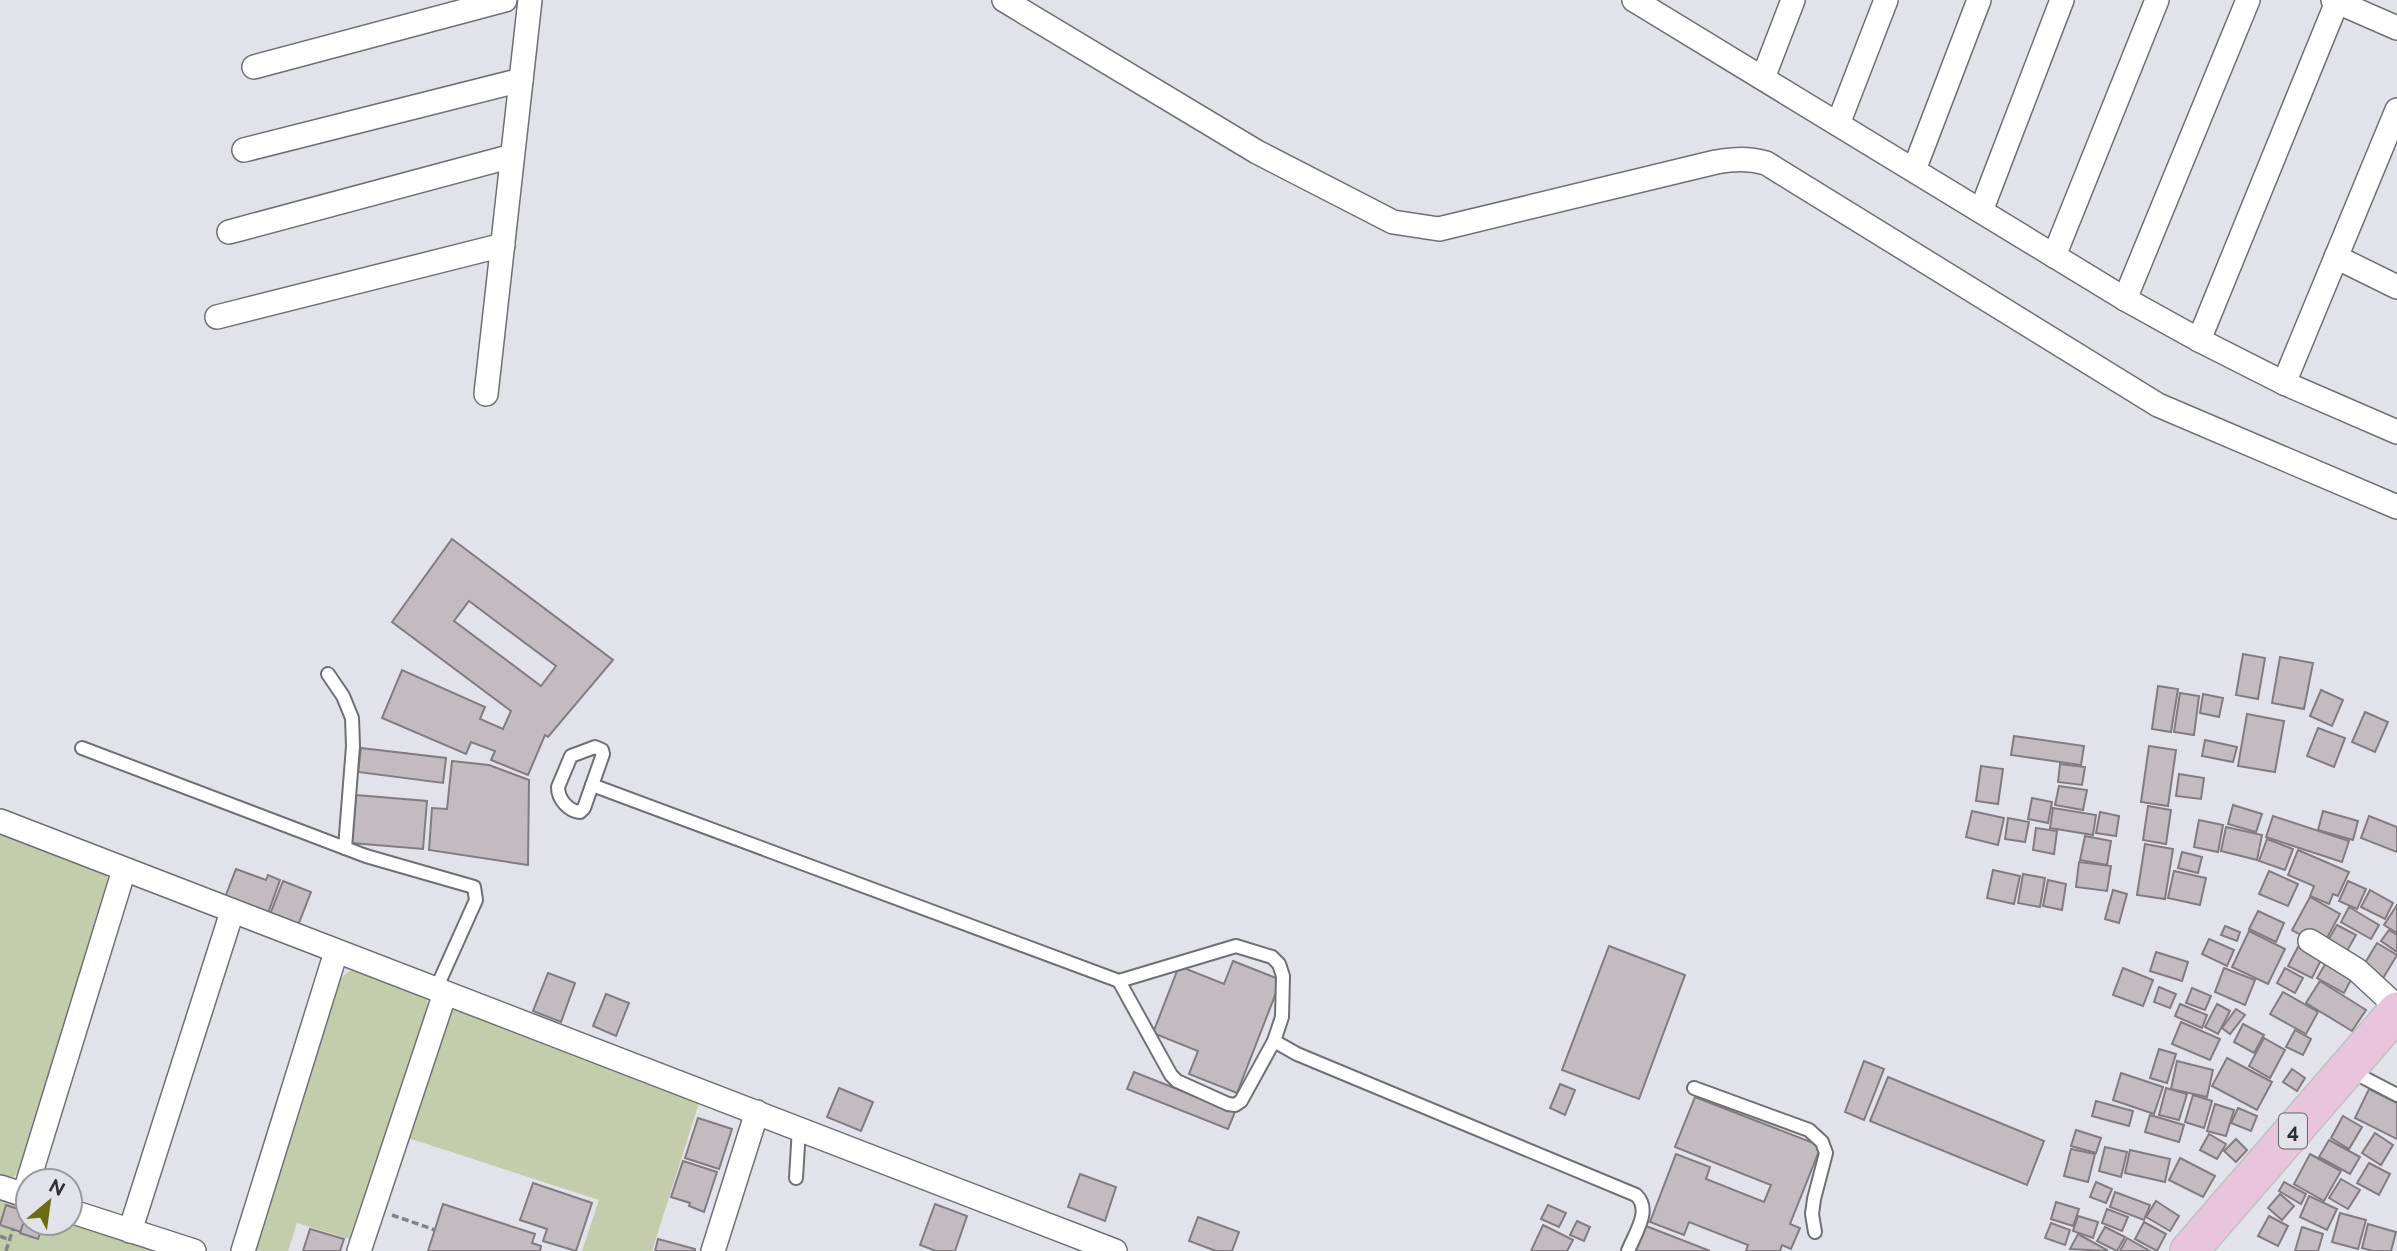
<svg xmlns="http://www.w3.org/2000/svg" width="2397" height="1251" font-family="Raleway,sans-serif">
<style>
.green{fill:#c3cdab}
.building{fill:#c2bcc1;stroke:#827c81;stroke-width:2;fill-rule:evenodd}
.lines{fill:none;stroke-linecap:round;stroke-linejoin:round}
.service-casing{stroke:#6f7076;stroke-width:16}
.minor-casing{stroke:#6f7076;stroke-width:26}
.primary-casing{stroke:#c1c1c2;stroke-width:40}
.path{stroke:#828387;stroke-width:3.5;stroke-dasharray:7 3.5;stroke-linecap:butt}
.service{stroke:#fff;stroke-width:12}
.minor{stroke:#fff;stroke-width:23}
.primary{stroke:#e8c4dd;stroke-width:37}
.labels{text-anchor:middle;stroke-width:6;stroke-linejoin:round;paint-order:stroke}
.shield{fill:#e2e3ea;stroke:#656569;stroke-width:2}
.shield-label{font-size:21px;font-weight:bold;fill:#2f2f32}
</style>
<rect width="100%" height="100%" fill="#e2e3ea"/>
<g class="green">
<path d="M0,834l98,37 9,6 2,10 -86,275c-6,12 -8,19 -23,17z"/>
<path d="M357,968l69,25 2,16 -78,230 -53,-16 -9,28h-31l2,-17 75,-243c6,-12 10,-19 23,-23z"/>
<polygon points="454,1007 699,1103 652,1251 582,1251 599,1200 405,1137 447,1013"/>
<polygon points="0,1199 28,1209 28,1223 70,1223 154,1251 0,1251"/>
</g>
<g class="building">
<path d="M452,539l161,121 -65,77 -3,-2 -17,40 -37,-15 4,-9 -24,-9 -5,12 -84,-36 20,-48 83,37 -5,12 23,10 8,-18 -119,-89zM469,601l87,65 -15,20 -87,-65z"/>
<polygon points="2243,654 2265,658 2258,699 2236,695"/>
<polygon points="2280,657 2313,663 2304,709 2272,703"/>
<polygon points="2158,686 2178,689 2171,732 2152,729"/>
<polygon points="2321,690 2343,700 2332,726 2310,716"/>
<polygon points="2180,693 2199,696 2194,735 2174,732"/>
<polygon points="2203,694 2223,698 2219,717 2200,713"/>
<polygon points="2365,712 2388,722 2375,752 2352,742"/>
<polygon points="2247,714 2284,721 2275,772 2238,766"/>
<polygon points="2318,728 2345,738 2334,767 2307,756"/>
<polygon points="2014,736 2084,746 2081,765 2011,755"/>
<polygon points="2205,740 2237,747 2233,762 2202,756"/>
<polygon points="2149,746 2176,750 2168,806 2141,802"/>
<polygon points="361,748 446,758 443,783 358,772"/>
<polygon points="452,761 489,765 529,780 528,865 429,850 432,808 447,809"/>
<polygon points="2060,764 2085,767 2082,785 2058,782"/>
<polygon points="1981,766 2003,769 1998,804 1976,801"/>
<polygon points="2179,774 2204,778 2201,799 2176,796"/>
<polygon points="2059,786 2087,790 2083,810 2055,805"/>
<polygon points="356,795 427,801 423,849 352,843"/>
<polygon points="2032,798 2052,802 2048,823 2028,819"/>
<polygon points="2233,805 2262,814 2256,832 2228,824"/>
<polygon points="2148,806 2171,810 2166,844 2143,840"/>
<polygon points="2053,808 2096,815 2093,835 2050,828"/>
<polygon points="1972,811 2004,818 1998,845 1966,837"/>
<polygon points="2323,811 2358,821 2353,840 2318,830"/>
<polygon points="2100,812 2119,816 2116,836 2096,833"/>
<polygon points="2273,816 2349,841 2342,862 2266,837"/>
<polygon points="2369,816 2397,827 2397,852 2361,838"/>
<polygon points="2008,818 2029,822 2025,842 2005,839"/>
<polygon points="2199,820 2223,825 2218,852 2194,847"/>
<polygon points="2226,827 2262,835 2257,860 2221,851"/>
<polygon points="2036,828 2057,831 2054,854 2033,850"/>
<polygon points="2085,836 2111,841 2107,865 2080,860"/>
<polygon points="2267,839 2293,849 2285,870 2259,861"/>
<polygon points="2145,844 2173,849 2165,899 2137,895"/>
<polygon points="2298,850 2349,872 2338,896 2333,894 2329,904 2310,896 2314,886 2288,875"/>
<polygon points="2182,852 2202,857 2198,873 2178,868"/>
<polygon points="2079,862 2111,866 2107,891 2076,887"/>
<polygon points="236,869 266,880 268,875 280,880 267,916 224,900"/>
<polygon points="1993,870 2020,876 2014,904 1987,898"/>
<polygon points="2174,871 2206,878 2200,905 2168,898"/>
<polygon points="2269,871 2298,884 2288,906 2259,894"/>
<polygon points="2023,874 2045,878 2040,907 2018,903"/>
<polygon points="2048,880 2066,884 2062,910 2043,906"/>
<polygon points="283,881 311,892 297,928 269,917"/>
<polygon points="2348,881 2366,889 2357,909 2339,901"/>
<polygon points="2113,890 2127,894 2119,923 2105,919"/>
<polygon points="2370,890 2393,903 2385,919 2361,907"/>
<polygon points="2310,897 2340,914 2322,947 2292,930"/>
<polygon points="2397,905 2397,933 2384,925"/>
<polygon points="2349,907 2379,925 2371,939 2341,922"/>
<polygon points="2258,911 2284,923 2276,942 2249,929"/>
<polygon points="2337,925 2356,935 2343,958 2324,947"/>
<polygon points="2225,926 2240,932 2237,941 2221,935"/>
<polygon points="2389,930 2397,935 2397,952 2381,941"/>
<polygon points="2249,931 2285,949 2268,984 2232,967"/>
<polygon points="2209,939 2234,950 2227,966 2202,954"/>
<polygon points="2377,943 2397,955 2382,980 2362,968"/>
<polygon points="1609,946 1685,975 1639,1099 1562,1070"/>
<polygon points="2298,947 2321,960 2312,978 2288,966"/>
<polygon points="2156,952 2188,962 2182,981 2150,971"/>
<polygon points="1233,961 1281,980 1237,1093 1189,1074 1198,1051 1153,1033 1179,966 1224,984"/>
<polygon points="2327,961 2353,976 2344,993 2317,978"/>
<polygon points="2123,968 2153,980 2143,1006 2113,995"/>
<polygon points="2224,968 2255,980 2245,1005 2215,992"/>
<polygon points="2285,968 2303,978 2295,993 2277,983"/>
<polygon points="548,973 575,983 561,1022 533,1011"/>
<polygon points="2320,981 2366,1010 2352,1031 2306,1003"/>
<polygon points="2159,987 2176,994 2170,1008 2154,1002"/>
<polygon points="2192,988 2211,996 2205,1010 2186,1003"/>
<polygon points="2283,992 2318,1012 2306,1034 2270,1014"/>
<polygon points="606,994 629,1003 616,1036 593,1026"/>
<polygon points="2180,1004 2207,1015 2202,1028 2175,1016"/>
<polygon points="2217,1004 2230,1011 2218,1034 2205,1027"/>
<polygon points="2236,1009 2245,1015 2230,1034 2222,1028"/>
<polygon points="2181,1022 2220,1039 2210,1060 2172,1044"/>
<polygon points="2243,1024 2264,1035 2254,1053 2234,1042"/>
<polygon points="2295,1030 2311,1039 2303,1055 2286,1047"/>
<polygon points="2264,1038 2285,1050 2270,1078 2249,1066"/>
<polygon points="2159,1049 2176,1054 2167,1083 2150,1078"/>
<polygon points="2227,1058 2272,1082 2257,1110 2212,1086"/>
<polygon points="1864,1061 1884,1069 1864,1120 1845,1112"/>
<polygon points="2177,1061 2213,1070 2207,1097 2171,1089"/>
<polygon points="2292,1069 2305,1078 2297,1091 2283,1082"/>
<polygon points="1134,1072 1235,1112 1228,1129 1127,1089"/>
<polygon points="2121,1073 2163,1087 2154,1114 2113,1100"/>
<polygon points="1888,1077 2044,1141 2027,1185 1870,1121"/>
<polygon points="1560,1084 1575,1090 1565,1115 1550,1108"/>
<polygon points="839,1088 873,1102 861,1131 827,1117"/>
<polygon points="2166,1088 2187,1094 2179,1120 2159,1115"/>
<polygon points="2369,1089 2397,1103 2397,1139 2355,1118"/>
<polygon points="2193,1095 2212,1101 2204,1128 2185,1122"/>
<polygon points="1695,1097 1821,1146 1790,1224 1800,1228 1791,1249 1782,1245 1780,1251 1746,1251 1748,1245 1689,1222 1684,1235 1650,1222 1676,1154 1710,1167 1706,1179 1764,1202 1771,1185 1675,1147"/>
<polygon points="2096,1101 2133,1111 2129,1126 2092,1116"/>
<polygon points="2215,1104 2234,1110 2226,1136 2207,1131"/>
<polygon points="2238,1108 2257,1116 2251,1131 2231,1123"/>
<polygon points="2150,1115 2184,1125 2179,1142 2145,1132"/>
<polygon points="2343,1116 2362,1127 2349,1149 2331,1138"/>
<polygon points="698,1118 732,1129 719,1169 685,1158"/>
<polygon points="2076,1130 2101,1138 2096,1153 2071,1146"/>
<polygon points="2375,1133 2393,1145 2381,1165 2362,1153"/>
<polygon points="2209,1134 2226,1144 2217,1159 2200,1150"/>
<polygon points="2236,1139 2247,1150 2236,1162 2224,1151"/>
<polygon points="2329,1140 2360,1157 2350,1174 2319,1157"/>
<polygon points="2105,1147 2127,1152 2121,1177 2099,1171"/>
<polygon points="2071,1149 2095,1154 2088,1182 2064,1176"/>
<polygon points="2130,1150 2170,1159 2165,1182 2125,1173"/>
<polygon points="2310,1154 2341,1171 2324,1201 2294,1184"/>
<polygon points="2180,1158 2215,1176 2203,1197 2169,1180"/>
<polygon points="683,1161 717,1172 704,1212 689,1206 690,1203 671,1197"/>
<polygon points="2369,1163 2390,1174 2379,1195 2357,1183"/>
<polygon points="1080,1174 1116,1187 1105,1221 1068,1207"/>
<polygon points="2341,1179 2360,1190 2348,1209 2329,1198"/>
<polygon points="2096,1182 2112,1189 2106,1203 2090,1197"/>
<polygon points="2284,1182 2306,1194 2301,1204 2279,1191"/>
<polygon points="533,1183 592,1203 576,1251 543,1241 547,1229 520,1220"/>
<polygon points="2115,1192 2150,1205 2144,1220 2110,1207"/>
<polygon points="2280,1194 2294,1206 2282,1220 2268,1208"/>
<polygon points="2309,1196 2337,1209 2327,1230 2300,1217"/>
<polygon points="2156,1201 2179,1216 2170,1231 2146,1217"/>
<polygon points="2056,1202 2079,1209 2073,1226 2051,1219"/>
<polygon points="443,1204 535,1234 532,1243 541,1246 540,1251 428,1251"/>
<polygon points="935,1204 967,1216 955,1251 936,1251 920,1245"/>
<polygon points="6,1205 27,1212 21,1232 0,1225"/>
<polygon points="1548,1205 1566,1213 1559,1227 1541,1219"/>
<polygon points="2107,1209 2128,1217 2122,1231 2102,1223"/>
<polygon points="27,1212 28,1223 58,1223 54,1235 41,1230 38,1239 20,1233"/>
<polygon points="2340,1213 2366,1220 2358,1249 2332,1242"/>
<polygon points="2078,1216 2098,1222 2093,1238 2073,1231"/>
<polygon points="2269,1216 2288,1226 2278,1246 2258,1236"/>
<polygon points="1198,1217 1239,1232 1232,1251 1216,1251 1189,1241"/>
<polygon points="1577,1221 1590,1227 1584,1241 1570,1235"/>
<polygon points="2144,1222 2166,1234 2157,1251 2135,1239"/>
<polygon points="2051,1223 2070,1230 2065,1245 2045,1238"/>
<polygon points="2368,1224 2396,1232 2391,1251 2373,1251 2362,1248"/>
<polygon points="1543,1225 1573,1240 1567,1251 1531,1251"/>
<polygon points="1646,1226 1710,1251 1636,1251"/>
<polygon points="2105,1227 2125,1237 2117,1251 2097,1241"/>
<polygon points="2302,1227 2323,1234 2318,1251 2295,1251"/>
<polygon points="310,1229 344,1239 340,1251 303,1251"/>
<polygon points="2078,1234 2107,1250 2106,1251 2070,1249"/>
<polygon points="2127,1238 2150,1251 2120,1251"/>
<polygon points="658,1239 695,1249 695,1251 655,1251"/>
</g>
<g class="lines">
<g class="service-casing">
<g id="service">
<polyline points="328,674 343,696 352,718 353,746 345,848"/>
<path d="M595,747l7,3 1,4 -19,54 -4,4c-12,-1 -22,-13 -22,-25l13,-31z"/>
<polyline points="82,748 366,856 474,887 476,900 436,989"/>
<path d="M592,785l527,196 117,-35 36,11 7,7 4,12 -1,41 -8,24 23,13 339,141c16,15 -1,38 -8,56"/>
<polyline points="1119,981 1171,1075 1177,1081 1228,1104 1235,1105 1241,1101 1274,1041"/>
<polyline points="2351,1071 2397,1095"/>
<polyline points="1694,1088 1809,1130 1822,1142 1826,1153 1814,1199 1812,1214 1815,1232"/>
<polyline points="796,1178 799,1128"/>
</g>
</g>
<g class="minor-casing">
<g id="minor">
<path d="M1004,0l253,152 136,70 46,7 277,-67c18,-3 32,-4 50,1l392,242 239,102"/>
<polyline points="1634,0 2125,299 2199,340 2284,383 2397,432"/>
<polyline points="2333,0 2397,28"/>
<polyline points="254,67 505,0"/>
<polyline points="1763,78 1793,0"/>
<polyline points="1838,124 1886,0"/>
<polyline points="244,150 521,80"/>
<polyline points="1914,170 1979,0"/>
<polyline points="1981,211 2062,0"/>
<polyline points="229,232 512,156"/>
<polyline points="2054,256 2157,0"/>
<polyline points="2336,257 2397,287"/>
<polyline points="2125,299 2248,0"/>
<polyline points="217,317 503,245"/>
<polyline points="2199,340 2337,2"/>
<polyline points="2284,383 2397,110"/>
<polyline points="486,394 530,0"/>
<polyline points="0,821 1115,1251"/>
<polyline points="2310,941 2357,970 2397,1007"/>
<polyline points="0,1187 28,1196"/>
<polyline points="24,1195 124,870"/>
<polyline points="70,1211 194,1251"/>
<polyline points="130,1231 232,912"/>
<polyline points="243,1251 336,952"/>
<polyline points="359,1251 445,993"/>
<polyline points="713,1251 757,1112"/>
</g>
</g>
<g class="primary-casing">
<polyline id="primary" points="2189,1251 2397,1011"/>
</g>
<g class="path">
<polyline points="392,1215 435,1230"/>
<polyline points="0,1236 10,1240"/>
<polyline points="6,1251 13,1229"/>
</g>
<use href="#service" class="service"/>
<use href="#minor" class="minor"/>
<use href="#primary" class="primary"/>
</g>
<g class="labels">
<rect class="shield" x="2279" y="1113.5" width="28" height="35" rx="5"/>
<g class="shield-label">
<text x="2293" y="1138">4</text>
</g>
</g>
<g transform="translate(49 1202) rotate(29)"><circle r="33" fill="#e2e3ea" stroke="#9a9ba0" stroke-width="2"/>
<path d="M0-5L12 26L0 18L-12 26Z" fill="#6b6d0e"/>
<text y="-10" font-size="19" font-weight="bold" text-anchor="middle" fill="#2f2f32">N</text>
</g>
</svg>
